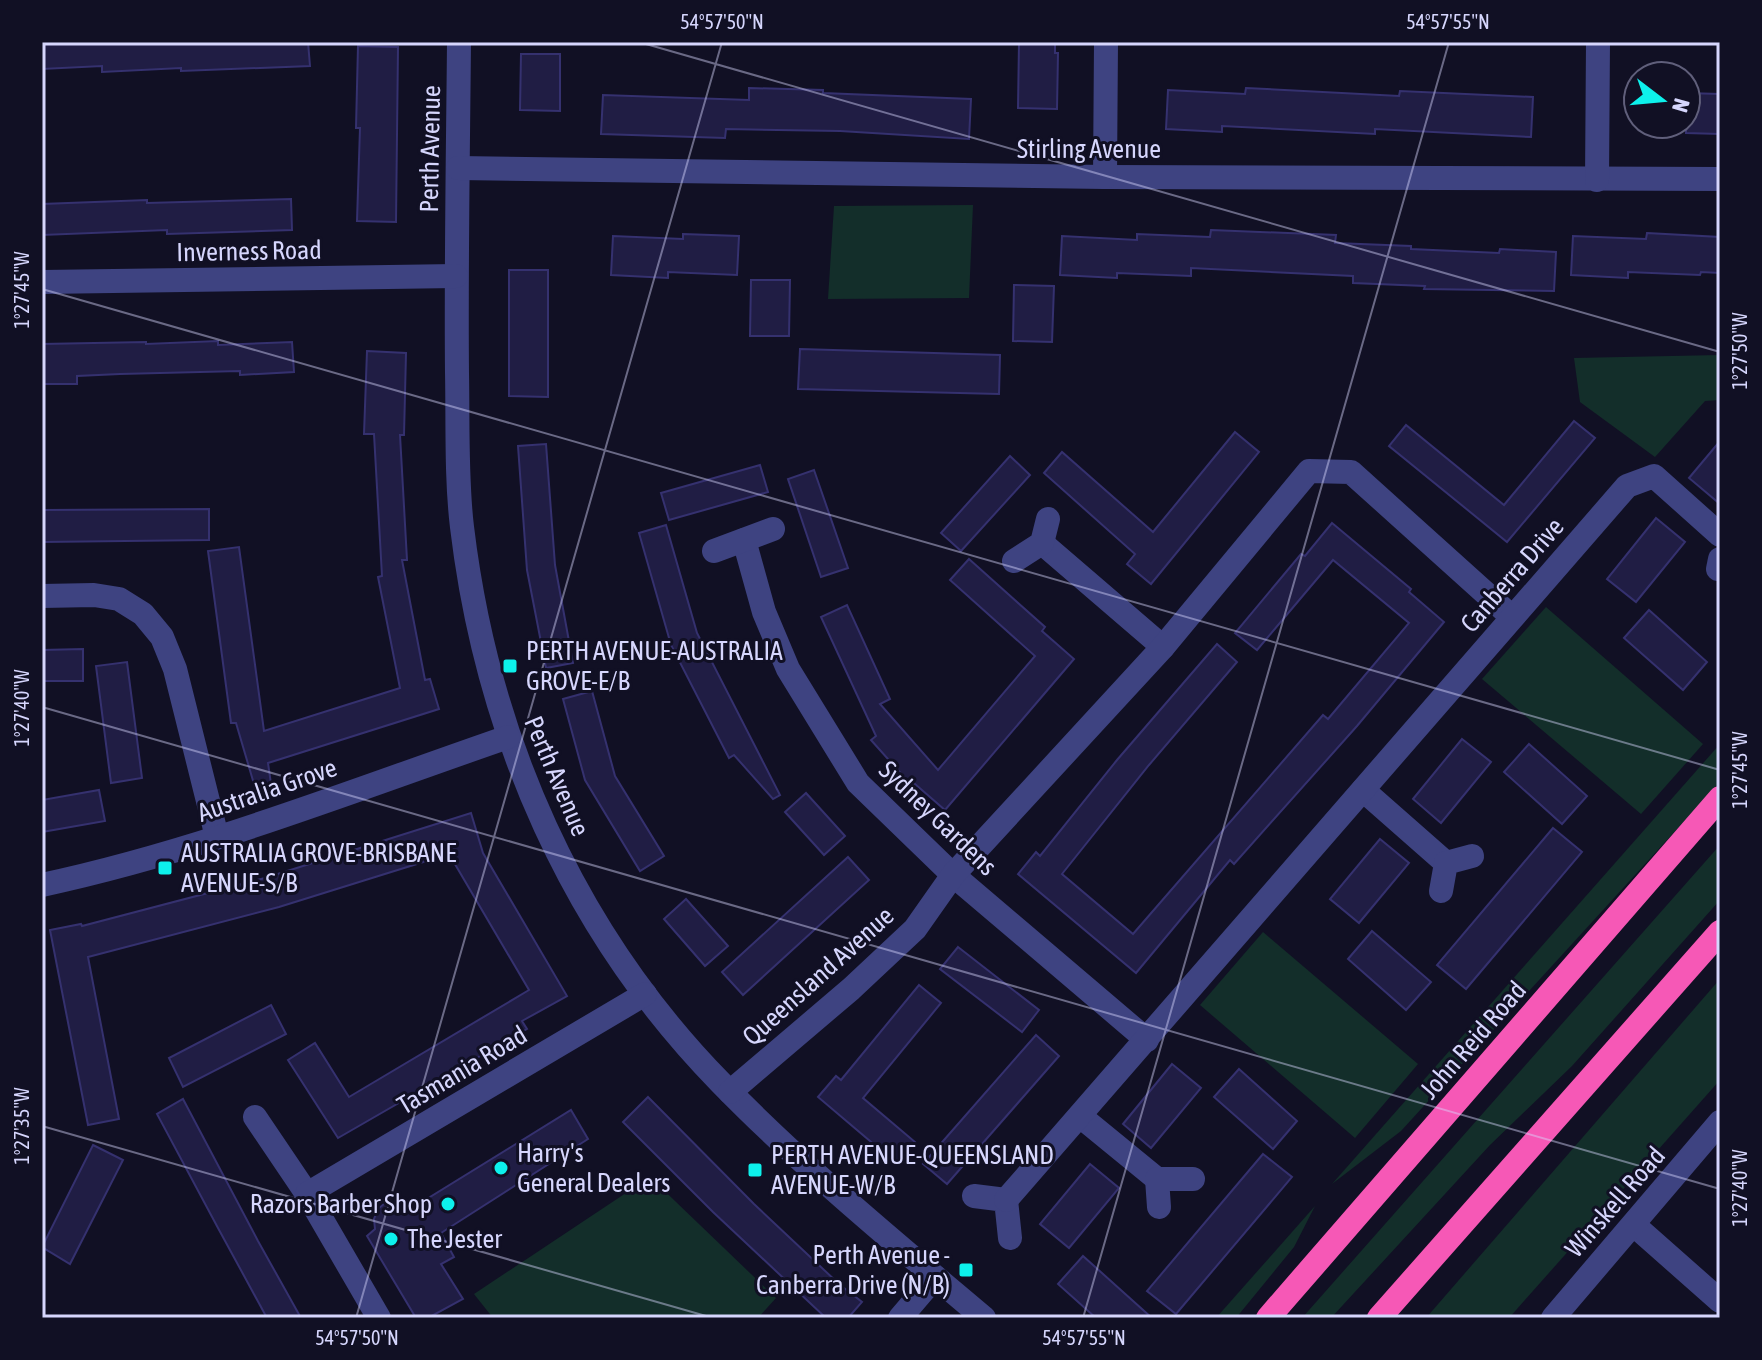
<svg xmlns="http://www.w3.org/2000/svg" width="1762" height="1360" font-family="'Asap Condensed',sans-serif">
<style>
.green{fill:#132e2a}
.building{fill:#201d44;stroke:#35316f;stroke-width:2}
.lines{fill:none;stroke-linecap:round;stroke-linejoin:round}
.minor{stroke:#3e4381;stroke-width:24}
.highway{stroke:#f658b6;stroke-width:24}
.ticks{fill:none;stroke:#d6d6fd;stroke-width:2;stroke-opacity:0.45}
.poi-dot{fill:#0df1ec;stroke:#111024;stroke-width:3}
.labels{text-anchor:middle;stroke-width:6;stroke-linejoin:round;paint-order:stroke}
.street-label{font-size:26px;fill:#d6d6fd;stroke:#111024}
.poi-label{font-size:26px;fill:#d6d6fd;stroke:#111024;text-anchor:start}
.neatline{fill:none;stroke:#d6d6fd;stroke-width:3}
.ticks-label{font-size:20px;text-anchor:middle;fill:#d6d6fd}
</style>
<rect width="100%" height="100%" fill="#111024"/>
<g class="green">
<polygon points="973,205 969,298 828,299 834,206"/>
<polygon points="1720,355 1720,400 1705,401 1655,457 1580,402 1574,358"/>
<polygon points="1546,607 1703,744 1641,814 1482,679"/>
<polygon points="1720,744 1720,782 1401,1131 1332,1184"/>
<polygon points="1720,845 1720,900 1572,1066 1490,1145 1331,1318 1302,1318"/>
<polygon points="1263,932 1418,1064 1355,1138 1200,1005"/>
<polygon points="1720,979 1720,1080 1509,1318 1426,1318"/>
<polygon points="650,1177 776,1298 758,1318 493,1318 474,1294"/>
<polygon points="1315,1206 1294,1247 1236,1318 1216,1318"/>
</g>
<g class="building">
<polygon points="42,42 308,42 310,66 181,71 181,68 102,72 102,66 42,69"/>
<polygon points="1019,42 1055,42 1055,53 1058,53 1057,109 1018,108"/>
<polygon points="358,46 398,47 396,222 357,221 360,128 356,128"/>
<polygon points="521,54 560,54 560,111 520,110"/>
<polygon points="749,88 823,90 823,93 971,99 969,139 840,131 726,129 725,138 601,134 603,95 749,100"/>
<polygon points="1246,88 1399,96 1400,91 1533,97 1531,137 1375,129 1375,134 1222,126 1222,132 1166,129 1168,90 1245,94"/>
<polygon points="1686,93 1720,94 1720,134 1686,133"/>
<polygon points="291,199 292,230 167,234 167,230 42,235 42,204 147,200 147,203"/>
<polygon points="1211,230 1336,235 1335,243 1411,246 1411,249 1499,253 1500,249 1556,252 1554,291 1424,289 1425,286 1353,283 1353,276 1191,268 1191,276 1117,273 1117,278 1060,275 1062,236 1137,240 1137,234 1210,237"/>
<polygon points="1647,233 1720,237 1720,273 1701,272 1700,275 1628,272 1628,278 1571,275 1573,236 1646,239"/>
<polygon points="683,234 739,236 737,275 668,272 668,278 611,275 613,236 683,239"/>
<polygon points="509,270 548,270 548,397 509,396"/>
<polygon points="751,280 790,280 789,336 750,336"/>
<polygon points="1014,285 1054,286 1052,342 1013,341"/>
<polygon points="218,341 218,345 292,342 294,372 240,375 240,371 120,374 77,376 77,384 42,384 42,344 146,342 146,344"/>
<polygon points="800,349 1000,355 999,394 798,389"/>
<polygon points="367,351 406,353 404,435 400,435 407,560 402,560 425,680 430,679 439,709 268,763 273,798 259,801 236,723 231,723 208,551 239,547 264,731 400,688 378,577 382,576 374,434 364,434"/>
<polygon points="1574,421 1595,438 1507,542 1389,446 1406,425 1504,505"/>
<polygon points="1235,432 1259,452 1151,584 1127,564 1135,554 1044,473 1062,452 1153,532"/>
<polygon points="1720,441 1720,504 1689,478"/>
<polygon points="546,444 555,565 573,663 546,668 527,570 518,446"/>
<polygon points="1010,456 1030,475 961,551 941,533"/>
<polygon points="760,465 768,492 669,520 661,493"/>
<polygon points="814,470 848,568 821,577 788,479"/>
<polygon points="209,509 209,540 42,542 42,510"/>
<polygon points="1656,518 1685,542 1636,602 1607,579"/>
<polygon points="1332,523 1411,589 1409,592 1444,622 1357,726 1234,864 1230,860 1136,973 1018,874 1036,852 1040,856 1117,760 1217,644 1237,662 1149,765 1062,874 1133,934 1323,715 1328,719 1409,623 1333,560 1257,650 1235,633 1301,554 1305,556"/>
<polygon points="666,525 697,633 780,795 773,799 734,755 729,758 671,645 639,533"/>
<polygon points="969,559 1045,627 1042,631 1074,659 945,810 915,784 913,787 871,740 876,736 821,617 847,605 890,699 880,704 938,770 1035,656 950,580"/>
<polygon points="1649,610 1707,662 1683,690 1624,638"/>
<polygon points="83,649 83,681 42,681 42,650"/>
<polygon points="127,662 142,778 111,783 96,666"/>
<polygon points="592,691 615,776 664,856 640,871 585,780 563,699"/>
<polygon points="1462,739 1491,762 1441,823 1413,799"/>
<polygon points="1529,744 1587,796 1562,824 1504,772"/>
<polygon points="99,790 105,821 42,832 42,800"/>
<polygon points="806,793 845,836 824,855 785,812"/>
<polygon points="471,813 483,853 567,996 522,1021 527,1029 338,1138 288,1060 315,1043 349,1097 529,990 449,854 279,907 88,957 119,1119 88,1125 50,930 81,924 82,926 265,878"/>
<polygon points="1553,828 1582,852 1466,989 1437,965"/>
<polygon points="1380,839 1409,863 1359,923 1330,899"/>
<polygon points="848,857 869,880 743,995 722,972"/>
<polygon points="686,899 728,946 705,966 664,919"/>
<polygon points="1372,931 1431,982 1406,1010 1348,959"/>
<polygon points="958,947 1039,1010 1022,1032 940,969"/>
<polygon points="919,985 941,1003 863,1098 915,1142 896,1163 818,1097 836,1076 841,1080"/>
<polygon points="271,1005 286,1034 183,1087 169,1058"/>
<polygon points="1036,1035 1059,1056 947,1184 923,1164"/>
<polygon points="1172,1064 1201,1088 1151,1148 1123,1124"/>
<polygon points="1239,1069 1297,1121 1273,1149 1214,1097"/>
<polygon points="648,1097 754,1204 839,1284 862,1302 848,1318 826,1318 713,1212 623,1122"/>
<polygon points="183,1099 258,1241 301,1318 267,1318 218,1228 157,1114"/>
<polygon points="571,1110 588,1139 441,1233 454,1257 441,1264 463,1299 428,1318 416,1318 367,1236 375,1229 374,1219 378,1209 385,1203 394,1204 404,1213"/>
<polygon points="93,1145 123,1160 70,1264 42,1247"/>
<polygon points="1263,1154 1292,1177 1176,1314 1147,1291"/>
<polygon points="1090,1164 1119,1188 1069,1248 1040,1224"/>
<polygon points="1083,1256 1152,1318 1096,1318 1058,1284"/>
</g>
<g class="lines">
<g class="minor">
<path d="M459,42c-1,110 -3,220 -2,331 1,50 -1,104 5,154 25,209 111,405 259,556 82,84 173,159 263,235"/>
<polyline points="458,168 1105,177 1720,179"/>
<polyline points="1105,177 1106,42"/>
<polyline points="1597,180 1598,42"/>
<polyline points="42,282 456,276"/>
<polyline points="744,540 764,612 788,669 858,783 953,875 1147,1040"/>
<polyline points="1042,543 1163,647"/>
<polyline points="714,551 773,529"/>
<polyline points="1014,561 1042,543 1048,519"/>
<polyline points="1718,569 1720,559"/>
<polyline points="42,596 94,595 119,599 143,614 162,637 175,669 217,837"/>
<polyline points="1363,790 1446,863"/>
<path d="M42,885c159,-34 312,-95 466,-148"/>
<polyline points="1441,891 1446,863 1472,856"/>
<polyline points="730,1092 851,989 915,929 953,875 1163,647 1309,471 1351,472 1512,617"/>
<polyline points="1080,1116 1157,1179"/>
<polyline points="255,1117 307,1194 379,1318"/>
<polyline points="307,1194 645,994"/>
<polyline points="974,1196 1006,1200 1010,1238"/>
<polyline points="1006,1200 1627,486 1654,476 1720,535"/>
<polyline points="1159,1207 1157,1179 1193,1179"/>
<polyline points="1634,1225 1720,1301"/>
<polyline points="900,1318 935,1277"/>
<polyline points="1553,1318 1720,1122"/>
</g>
<g class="highway">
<polyline points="1268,1318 1720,798"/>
<polyline points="1379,1318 1720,932"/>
</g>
</g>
<path class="ticks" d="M639,42l1081,310M42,289l1678,481M42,707l1678,482M42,1126l671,192M356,1318l366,-1276M1083,1318l366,-1276"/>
<g class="poi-dot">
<rect x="502" y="658" width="16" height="16" rx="4"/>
<rect x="157" y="860" width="16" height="16" rx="4"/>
<circle cx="501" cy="1168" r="8"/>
<rect x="747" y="1162" width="16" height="16" rx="4"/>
<circle cx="448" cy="1204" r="8"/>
<circle cx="391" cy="1239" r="8"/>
<rect x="958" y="1262" width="16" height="16" rx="4"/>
</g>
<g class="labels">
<g class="street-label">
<text transform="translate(430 149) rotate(-89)" y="9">Perth Avenue</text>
<text x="1089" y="158">Stirling Avenue</text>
<text transform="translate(249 251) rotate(-1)" y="9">Inverness Road</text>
<text transform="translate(1512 575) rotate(-49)" y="9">Canberra Drive</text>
<text transform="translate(557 776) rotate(67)" y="9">Perth Avenue</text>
<text transform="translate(267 790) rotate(-19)" y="9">Australia Grove</text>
<text transform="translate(938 818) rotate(44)" y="9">Sydney Gardens</text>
<text transform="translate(818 976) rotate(-42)" y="9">Queensland Avenue</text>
<text transform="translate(1473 1040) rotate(-49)" y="9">John Reid Road</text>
<text transform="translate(462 1070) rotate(-31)" y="9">Tasmania Road</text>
<text transform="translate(1615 1202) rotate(-49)" y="9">Winskell Road</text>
</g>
<g class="poi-label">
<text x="526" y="660">PERTH AVENUE-AUSTRALIA<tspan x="526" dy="30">GROVE-E/B</tspan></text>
<text x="181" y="862">AUSTRALIA GROVE-BRISBANE<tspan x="181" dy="30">AVENUE-S/B</tspan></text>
<text x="517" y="1162">Harry's<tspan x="517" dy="30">General Dealers</tspan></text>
<text x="771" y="1164">PERTH AVENUE-QUEENSLAND<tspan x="771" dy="30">AVENUE-W/B</tspan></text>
<text x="432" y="1213" text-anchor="end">Razors Barber Shop</text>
<text x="407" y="1248">The Jester</text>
<text x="950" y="1264" text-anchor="end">Perth Avenue -<tspan x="950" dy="30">Canberra Drive (N/B)</tspan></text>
</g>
</g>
<rect width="1762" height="1360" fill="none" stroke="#111024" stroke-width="88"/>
<g transform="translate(1662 100) rotate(106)"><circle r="38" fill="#111024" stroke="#605f7b" stroke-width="2"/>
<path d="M0-6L14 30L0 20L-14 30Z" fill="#0df1ec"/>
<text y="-12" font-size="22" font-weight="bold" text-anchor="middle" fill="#d6d6fd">N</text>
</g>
<rect x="44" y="44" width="1674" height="1272" class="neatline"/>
<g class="ticks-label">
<text x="722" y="29">54°57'50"N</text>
<text x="1448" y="29">54°57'55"N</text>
<text transform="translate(22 290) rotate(-90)" y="7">1°27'45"W</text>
<text transform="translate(1740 351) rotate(-90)" y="7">1°27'50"W</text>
<text transform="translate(22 708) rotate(-90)" y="7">1°27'40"W</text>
<text transform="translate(1740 770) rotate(-90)" y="7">1°27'45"W</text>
<text transform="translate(22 1126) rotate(-90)" y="7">1°27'35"W</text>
<text transform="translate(1740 1188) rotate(-90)" y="7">1°27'40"W</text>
<text x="357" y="1345">54°57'50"N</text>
<text x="1084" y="1345">54°57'55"N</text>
</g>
</svg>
